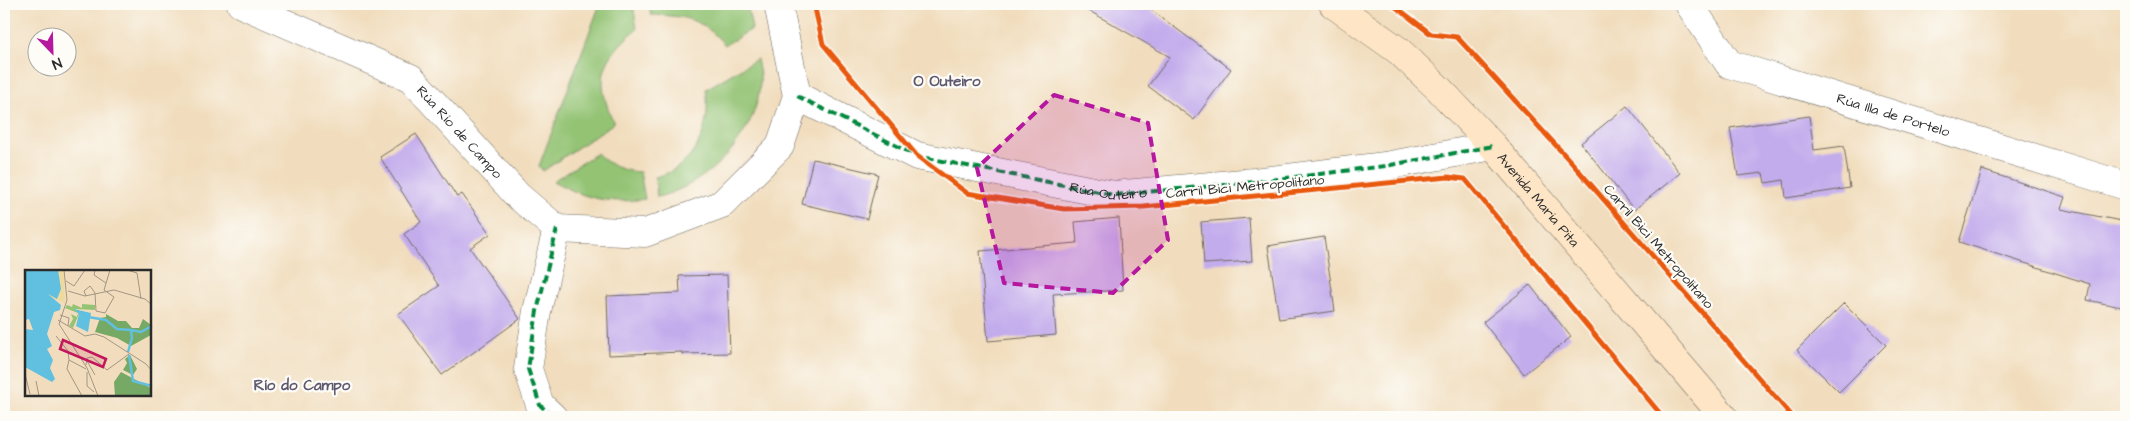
<svg xmlns="http://www.w3.org/2000/svg" width="2130" height="421" font-family="'Architects Daughter',sans-serif">
<style>
.green{fill:#93c373;stroke:#5f774f}
.building{fill:#c3acec}
.lines{fill:none;stroke-linecap:round;stroke-linejoin:round}
.minor-casing{stroke:#70695e;stroke-width:29}
.secondary-casing{stroke:#70695e;stroke-width:29}
.minor{stroke:#fff;stroke-width:28}
.secondary{stroke:#fde5c5;stroke-width:28}
.quiet{stroke:#00873e;stroke-width:4;stroke-dasharray:8 4;stroke-linecap:butt}
.cycleway-casing{stroke:#fdfcf7;stroke-width:8}
.cycleway{stroke:#e8590c;stroke-width:5}
.marked{fill:#b5179e;fill-opacity:0.2;stroke:#b5179e;stroke-width:4;stroke-dasharray:10 6;stroke-linejoin:round}
.labels{text-anchor:middle;stroke-width:4.5;stroke-linejoin:round;paint-order:stroke}
.street-label{font-size:14px;fill:#2b2b2b;stroke:#fdfcf7}
.neighbourhood-label{font-size:15px;font-weight:bold;fill:#60586f;stroke:#fdfcf7}
.inset-river{fill:none;stroke:#61c0e0;stroke-width:2.5}
.inset-road{fill:none;stroke:#a29683;stroke-width:1}
.view{fill:#c2185b;fill-opacity:0.15;stroke:#c2185b;stroke-width:2.5}
.inset-edge{fill:none;stroke:#2b2b2b;stroke-width:2.5}
</style>
<rect width="100%" height="100%" fill="#fdfcf7"/>
<filter id="ink" filterUnits="userSpaceOnUse"><feTurbulence type="fractalNoise" baseFrequency=".02" numOctaves="2"/><feDisplacementMap in="SourceGraphic" scale="10" xChannelSelector="R" yChannelSelector="G"/><feConvolveMatrix kernelMatrix="1 2 1 2 8 2 1 2 1" color-interpolation-filters="sRGB"/></filter>
<filter id="wash" filterUnits="userSpaceOnUse"><feTurbulence type="fractalNoise" baseFrequency=".0096" numOctaves="4" result="noise"/><feDisplacementMap in="SourceGraphic" scale="20" xChannelSelector="R" yChannelSelector="G"/><feGaussianBlur stdDeviation="1.12" result="paint"/><feColorMatrix in="noise" values="0 0 0 0 0 0 0 0 0 0 0 0 0 0 0 0 0 1.4 0 .05"/><feComposite in="paint" operator="in"/></filter>
<g filter="url(#wash)">
<rect width="100%" height="100%" fill="#f1ddbd"/>
<g class="green">
<path d="M600,4h33l4,25c-36,30 -43,50 -23,94l-71,48 -4,-5z"/>
<path d="M649,4h98l5,25 -27,16c-24,-27 -39,-29 -74,-30z"/>
<path d="M757,59c1,7 4,16 3,23 -2,53 -53,104 -103,115l-2,-20c41,-9 57,-50 51,-88z"/>
<path d="M597,153c13,13 25,18 43,19l5,27c-37,5 -59,0 -92,-18z"/>
</g>
<g id="blocks">
<g class="building">
<polygon points="1077,4 1143,4 1231,69 1194,120 1148,86 1170,57"/>
<polygon points="1627,106 1680,173 1634,210 1581,143"/>
<polygon points="1809,116 1814,150 1844,146 1850,188 1786,198 1784,180 1765,183 1763,173 1738,176 1730,128"/>
<polygon points="416,134 457,197 462,194 490,234 470,248 520,319 442,375 398,314 439,286 404,234 421,222 380,157"/>
<polygon points="813,159 878,174 867,219 802,204"/>
<polygon points="1982,170 2065,197 2061,209 2126,222 2126,308 2087,300 2090,284 1959,242"/>
<polygon points="1119,218 1123,290 1053,294 1056,335 988,341 980,251 1077,243 1075,222"/>
<polygon points="1249,218 1252,261 1204,264 1201,222"/>
<polygon points="1324,237 1335,311 1279,319 1268,246"/>
<polygon points="727,275 730,353 682,354 682,352 609,355 607,296 680,293 679,276"/>
<polygon points="1530,285 1571,337 1524,374 1483,322"/>
<polygon points="1844,303 1886,345 1839,392 1797,350"/>
</g>
</g>
</g>
<g filter="url(#ink)">
<use href="#blocks" fill-opacity="0" stroke="#70695e" stroke-width="1"/>
<g class="lines">
<g class="minor-casing">
<g id="minor">
<path id="s1" d="M241,4l170,74 107,118 39,33 88,4 77,-29 58,-58 17,-50 -19,-92"/>
<path id="s2" d="M1689,4l40,60 397,122"/>
<path id="s3" d="M797,96l120,60 197,39 140,-13 131,-16 108,-20"/>
<polyline points="553,417 540,405 528,369 537,311 557,229"/>
</g>
</g>
<g class="secondary-casing">
<g id="secondary">
<path id="s4" d="M1333,4l66,47 40,38 54,57 231,271"/>
</g>
</g>
<use href="#minor" class="minor"/>
<use href="#secondary" class="secondary"/>
<g class="quiet">
<polyline points="797,96 917,156 1114,195 1254,182 1385,166 1493,146"/>
<polyline points="553,417 540,405 528,369 537,311 557,229"/>
</g>
<g class="cycleway-casing">
<g id="cycleway">
<polyline points="814,4 823,44 917,156 967,193 1064,209 1144,207 1448,177 1465,179 1663,417"/>
<polyline points="1392,4 1431,34 1457,37 1572,163 1791,415 1791,417"/>
</g>
</g>
<use href="#cycleway" class="cycleway"/>
</g>
</g>
<path class="marked" d="M1054,95l94,28 20,117 -55,53 -109,-10 -27,-115z"/>
<g class="labels">
<g class="street-label">
<text dy="5" stroke="none"><textPath href="#s2" startOffset="244">Rúa Illa de Portelo</textPath></text>
<text dy="5" stroke="none"><textPath href="#s1" startOffset="258">Rúa Río de Campo</textPath></text>
<text transform="translate(1245 186) rotate(-5)" y="5">Carril Bici Metropolitano</text>
<text dy="5" stroke="none"><textPath href="#s3" startOffset="329">Rúa Outeiro</textPath></text>
<text dy="5" stroke="none"><textPath href="#s4" startOffset="285">Avenida María Pita</textPath></text>
<text transform="translate(1659 246) rotate(49)" y="5">Carril Bici Metropolitano</text>
</g>
<g class="neighbourhood-label">
<text x="947" y="86">O Outeiro</text>
<text x="302" y="390">Río do Campo</text>
</g>
</g>
<g transform="translate(25 270)">
<rect width="126" height="126" fill="#f1ddbd"/>
<path d="M48,34l9,4v-4l13,1v5l-20,-1 4,5 -6,14 -4,-2 4,-7 -2,-5 6,3 1,-4 -13,-5 2,-3 5,2z" fill="#93c373"/>
<path d="M81,44l12,7h8l6,7h7l4,-9 8,6v10l-20,11 -14,-8 -22,-6 5,-14 6,-1zM105,85l7,14 -4,6 -10,-5 4,-7 -2,-4zM96,102l30,16v8h-36l-1,-14z" fill="#76a965"/>
<path d="M31,0h6l2,5 1,28 -15,-6 4,-4z" fill="#eeda9e"/>
<path d="M0,0h33l3,19 -4,10 -9,-5 13,11 -1,5 -6,2 -7,22 5,12 -5,3 6,11 -3,8 5,11 -3,3 -27,-15v-38l8,1 -4,-11 -4,1zM49,39l17,4 -3,19 -12,-6 3,-12z" fill="#61c0e0"/>
<path class="inset-river" d="M63,47l18,3 11,9 14,1M103,82l4,-14 -1,-8 10,2 11,-6M104,85l4,26 19,5"/>
<path class="inset-road" d="M39,0l3,30 -8,24 28,44 11,28M70,0l-1,5 12,8M102,0l10,3 4,26M41,11l8,5 11,-16M79,20l6,-20M43,21l17,5 29,-6 31,9 7,6M70,23l1,18 9,2 9,-16 -10,-7M61,26l-2,-5 6,-5 5,7M35,45l9,3 -1,8M33,50l27,16 10,-2 9,3 42,27 6,7M31,66l12,15 1,9 17,9M44,90l-2,9 15,27M62,91l8,14M61,95l1,-7 5,-1 15,13 22,-16M62,102v14l7,6M0,104l5,20M11,111l3,15"/>
<path class="view" d="M38,70l43,19 -3,8 -43,-18z"/>
<rect width="126" height="126" class="inset-edge"/>
</g>
<rect width="2130" height="421" fill="none" stroke="#fdfcf7" stroke-width="20"/>
<g transform="translate(52 52) rotate(157)"><circle r="24" fill="#fdfcf7" stroke="#a9a8a5"/>
<path d="M0-4L9 19L0 12L-9 19Z" fill="#b5179e"/>
<text y="-8" font-size="14" font-weight="bold" text-anchor="middle" fill="#2b2b2b">N</text>
</g>
</svg>
